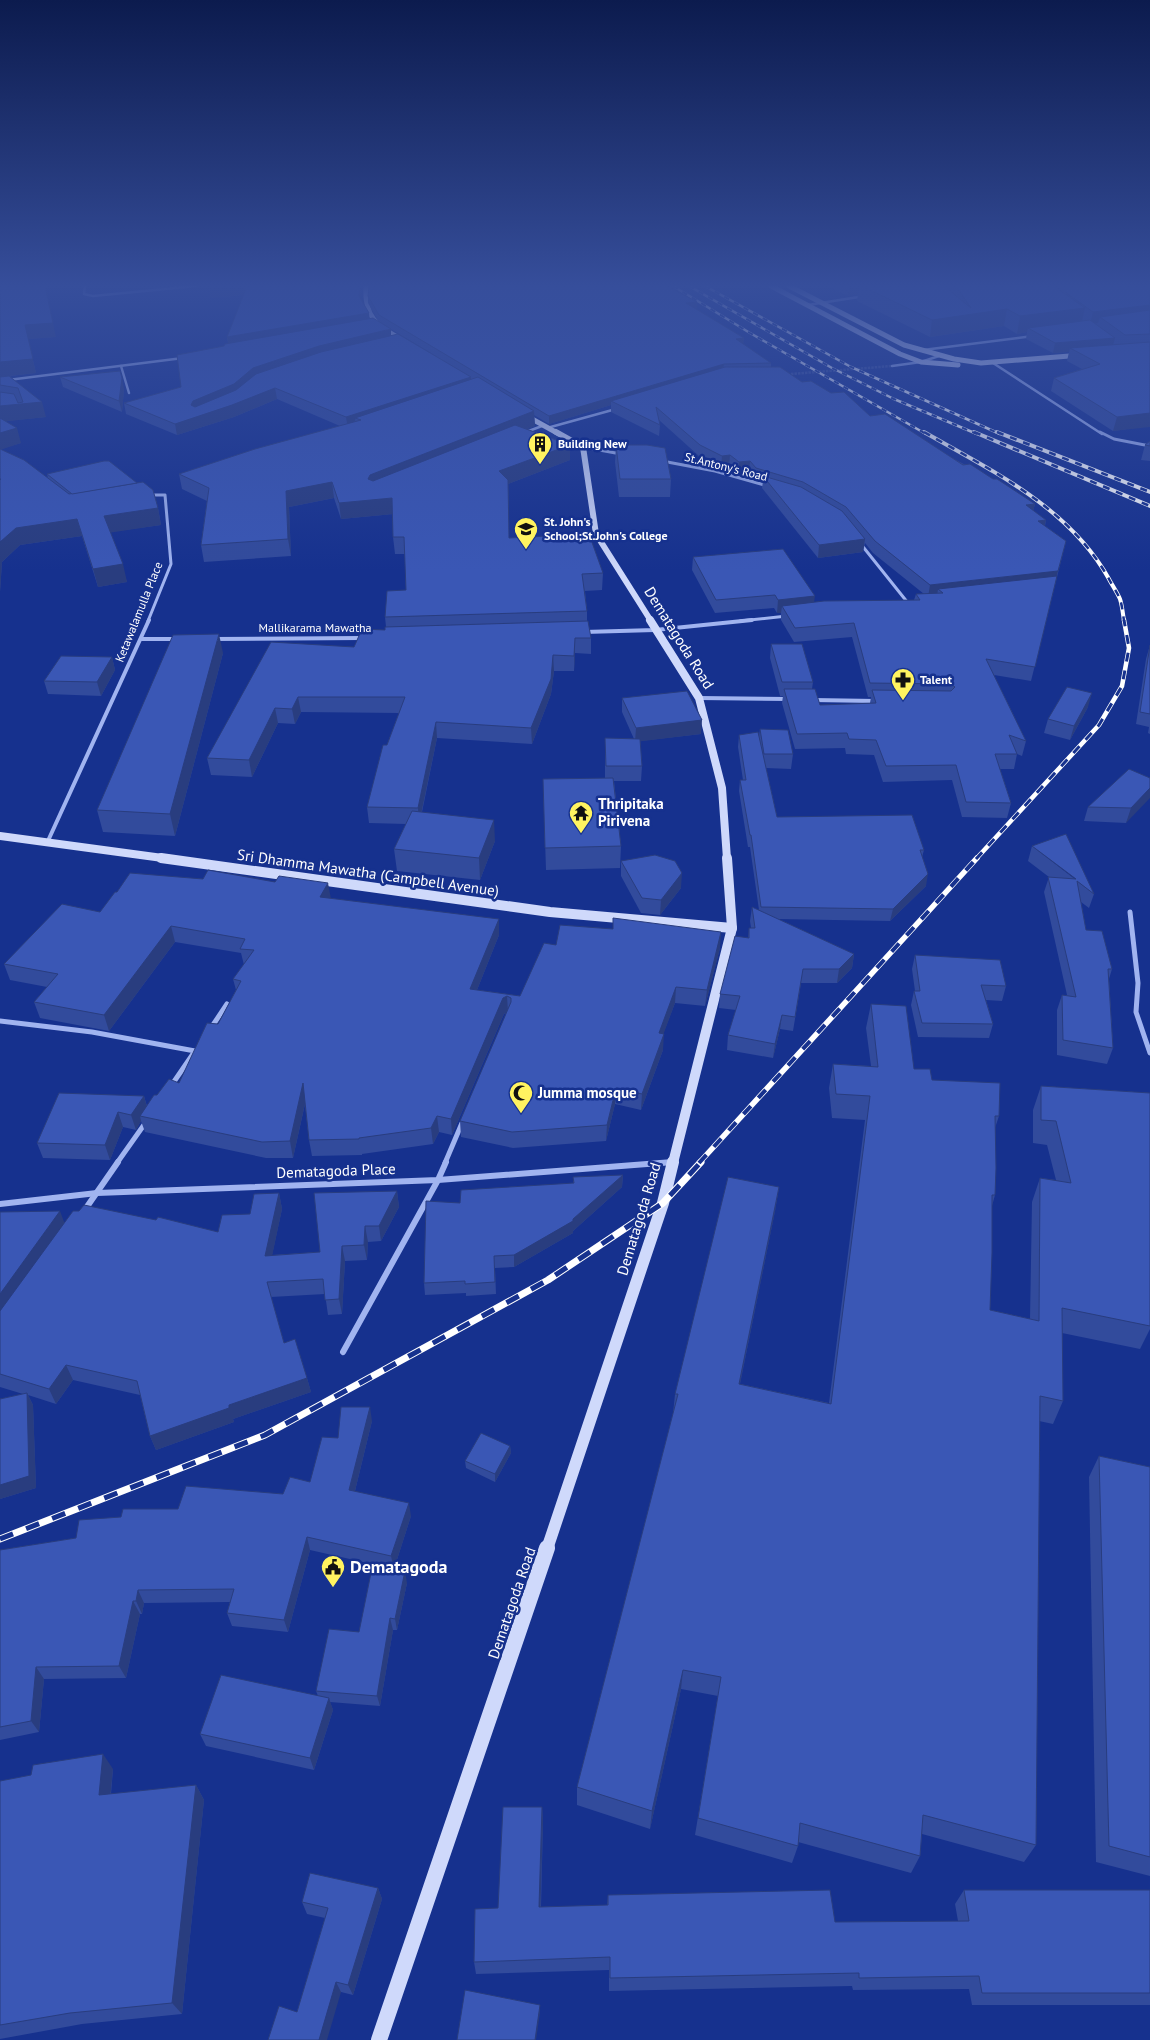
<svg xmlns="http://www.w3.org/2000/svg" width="1150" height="2040" font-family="'PT Sans',sans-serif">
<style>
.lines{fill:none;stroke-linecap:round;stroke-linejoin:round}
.street-tunnel{stroke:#39509f;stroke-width:2.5;stroke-dasharray:2.5 1;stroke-linecap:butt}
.street-far4{stroke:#a1b4f0;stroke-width:2.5}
.street-far3{stroke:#a1b4f0;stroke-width:3}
.street-far2{stroke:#a1b4f0;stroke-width:4}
.street-far1{stroke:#a1b4f0;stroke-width:5}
.street{stroke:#a1b4f0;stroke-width:6}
.secondary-far5{stroke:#cfd9fb;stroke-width:5}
.secondary-far4{stroke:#cfd9fb;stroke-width:6}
.secondary-far3{stroke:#cfd9fb;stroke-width:8}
.secondary-far2{stroke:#cfd9fb;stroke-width:10}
.secondary-far1{stroke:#cfd9fb;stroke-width:12}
.secondary{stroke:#cfd9fb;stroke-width:16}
.rail-far4-casing{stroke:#fff;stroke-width:2.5}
.rail-far3-casing{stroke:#fff;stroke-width:4}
.rail-far2-casing{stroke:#fff;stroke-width:4.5}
.rail-far1-casing{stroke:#fff;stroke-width:5.5}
.rail-casing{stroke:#fff;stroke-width:7}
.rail-far4{stroke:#16318e;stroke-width:2;stroke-dasharray:5.5;stroke-linecap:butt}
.rail-far3{stroke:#16318e;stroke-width:2.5;stroke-dasharray:7;stroke-linecap:butt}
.rail-far2{stroke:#16318e;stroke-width:3;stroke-dasharray:9;stroke-linecap:butt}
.rail-far1{stroke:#16318e;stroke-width:4;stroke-dasharray:11;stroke-linecap:butt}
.rail{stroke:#16318e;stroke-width:5;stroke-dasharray:14;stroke-linecap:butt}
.wall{fill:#324b9c}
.shaded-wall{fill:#293d7f}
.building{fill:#3a57b5;stroke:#293d7f}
.labels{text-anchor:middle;stroke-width:5;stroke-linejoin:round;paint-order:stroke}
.far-poi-label{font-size:12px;font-weight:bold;fill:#fff;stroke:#16318e;text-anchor:start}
.far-street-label{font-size:12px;fill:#fff;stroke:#16318e}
.street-label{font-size:15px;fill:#fff;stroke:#16318e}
.poi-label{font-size:15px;font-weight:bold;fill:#fff;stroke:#16318e;text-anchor:start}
.near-poi-label{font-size:18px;font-weight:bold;fill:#fff;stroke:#16318e;text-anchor:start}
</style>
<rect width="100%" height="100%" fill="#16318e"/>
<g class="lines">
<polyline class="street-tunnel" points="791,374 892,366"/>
<g class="street-far4">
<polyline points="85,286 84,294 93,296 196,286"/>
<polyline points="808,305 865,296"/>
<polyline points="923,350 1033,336"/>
<polyline points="993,363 1102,434"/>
<polyline points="121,366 129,393"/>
<polyline points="892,366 921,362 939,356"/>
<polyline points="0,381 183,358"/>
<polyline points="547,428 616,409"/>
<polyline points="526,432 542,426"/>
</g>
<g class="street-far3">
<polyline points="1100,432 1114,439 1150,446"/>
<polyline points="583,447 621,454"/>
<polyline points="662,461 715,471 768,486"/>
<polyline points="860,543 908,603"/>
<polyline points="148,621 171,564 165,495 149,495"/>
<polyline points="740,621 787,616"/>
</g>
<g class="street-far2">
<polyline points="584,632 655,630 752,620"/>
<polyline points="141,639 178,639"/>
<polyline points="214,639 363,638"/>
<polyline points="699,698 789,699"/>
<polyline points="812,700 876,701"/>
<polyline points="47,843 149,620"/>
</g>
<g class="street-far1">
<polyline points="1130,912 1138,983 1136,1012 1150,1053"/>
<polyline points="0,1021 92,1032 195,1051 171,1086"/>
<polyline points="211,1028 227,1004"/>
<polyline points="117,1163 146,1122"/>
<polyline points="445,1163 462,1123"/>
<polyline points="660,1163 673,1162"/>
</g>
<g class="street">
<polyline points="0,1204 97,1193 438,1180 673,1162"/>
<polyline points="84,1211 118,1162"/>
<polyline points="343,1352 438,1180 446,1162"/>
</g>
<g class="secondary-far5">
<path d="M366,286c-2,33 12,40 38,55"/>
<polyline points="771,286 900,354 921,362 958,365"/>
<polyline points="789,286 904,345 954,359 981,363 1082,355"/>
<polyline points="523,414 559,434"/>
</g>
<polyline class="secondary-far4" points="556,432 583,447 596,534 651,621"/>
<g class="secondary-far3">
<polyline points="650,620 699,698 722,788 727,859"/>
<polyline points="0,836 170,859"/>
</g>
<g class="secondary-far2">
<polyline points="161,858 550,912 732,928"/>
<polyline points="673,1163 732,928 727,858"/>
</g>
<polyline class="secondary-far1" points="547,1549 663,1203 673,1162"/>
<polyline class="secondary" points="379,2040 547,1548"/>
<g class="rail-far4-casing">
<g id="rail-far4">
<polyline points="673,286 750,333 926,434"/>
<polyline points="689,286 832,368 894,399 977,434"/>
<polyline points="705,286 851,367 1000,434"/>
</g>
</g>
<g class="rail-far3-casing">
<g id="rail-far3">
<path d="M924,432c68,39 145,75 185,147 3,6 8,13 11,20 2,6 3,15 4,22"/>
<polyline points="974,432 1150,506"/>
<polyline points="997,432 1150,492"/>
</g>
</g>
<g class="rail-far2-casing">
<polyline id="rail-far2" points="976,859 1099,725 1122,686 1129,648 1124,620"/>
</g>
<g class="rail-far1-casing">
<polyline id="rail-far1" points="699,1163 977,858"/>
</g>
<g class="rail-casing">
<polyline id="rail" points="0,1539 265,1435 548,1280 663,1203 701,1162"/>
</g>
<use href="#rail-far4" class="rail-far4"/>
<use href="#rail-far3" class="rail-far3"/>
<use href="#rail-far2" class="rail-far2"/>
<use href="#rail-far1" class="rail-far1"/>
<use href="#rail" class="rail"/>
</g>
<g class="wall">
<polygon points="0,286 56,337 28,339 36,373 10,376 46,417 6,421 21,443 0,449 48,478 47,474 158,508 161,525 110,532 127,582 98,587 82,536 20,545 2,562 0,592"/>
<polygon points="209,286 360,286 360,299 369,319 391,335 436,356 379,322 368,303 368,296 697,308 695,309 744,338 743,344 771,363 771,367 870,416 993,479 1035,504 1033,511 1046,520 1045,526 1066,541 1031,681 994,675 1026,741 1022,756 1017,754 1014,769 1000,769 1011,803 1007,818 962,817 952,780 883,782 874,755 846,754 845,748 795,749 782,703 783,696 780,696 770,658 771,644 813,682 812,689 820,705 870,703 871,697 868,697 852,637 794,642 781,620 781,613 777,613 774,608 715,613 692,570 693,557 814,602 914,600 916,594 924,594 873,553 865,543 863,552 818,558 762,488 763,481 755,479 749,472 738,473 729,466 721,467 699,456 659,420 660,425 659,436 611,412 611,405 549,424 534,415 535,426 527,429 570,445 570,460 508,484 509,538 603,573 602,590 585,591 587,611 587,621 591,638 591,654 575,653 574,671 554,671 551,694 532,744 437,738 422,812 495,841 480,880 397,871 394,849 406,824 369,823 367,807 387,745 399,713 301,712 295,724 278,723 252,777 211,775 207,758 354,647 385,630 386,627 385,617 406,590 405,554 395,554 393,537 393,514 341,519 334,498 289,507 291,556 204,562 201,545 207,501 182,489 179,474 340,426 277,399 234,417 177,435 126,414 124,403 181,387 224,346 228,343 227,337 244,295 211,298"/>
<polygon points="828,286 1150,286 1150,426 1113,431 1051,391 1054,378 1082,369 1067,361 1069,352 1053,353 1026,339 1027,332 1017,334 1004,326 930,337 857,301 858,294 848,296"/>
<polygon points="60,377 124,389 122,412 63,387"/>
<polygon points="1150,441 1150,461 1141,460 1145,445"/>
<polygon points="616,445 671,479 670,497 619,497 615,462"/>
<polygon points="1150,645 1150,734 1148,733 1149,727 1136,724 1146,659"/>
<polygon points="223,653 175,836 103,832 97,810"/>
<polygon points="112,657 115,670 101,696 48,694 44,681"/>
<polygon points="622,698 701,734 640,741 642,766 641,781 614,781 621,846 620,868 546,870 543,779 605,778 605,738 634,739 622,712"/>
<polygon points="1088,707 1070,740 1044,733 1048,719"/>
<polygon points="760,729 793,754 791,769 766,768 777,817 924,850 922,857 926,886 890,921 778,919 854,954 852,968 837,983 801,983 793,1031 780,1029 773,1058 727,1050 728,1035 736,1010 719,1008 720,994 748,938 749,928 751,928 750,921 752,907 759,910 750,847 748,847 739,791 740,780 743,780 738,747 739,735 759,736"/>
<polygon points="1150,778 1126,823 1084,821 1088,807"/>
<polygon points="1032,846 1094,894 1089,908 1081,902 1086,930 1112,969 1109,979 1113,1048 1107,1064 1057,1055 1057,1010 1062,995 1067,995 1044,892 1049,877 1028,861"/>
<polygon points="621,861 681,888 660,915 641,913 621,876"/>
<polygon points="331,898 499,935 477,990 520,996 556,945 720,948 705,1006 675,1003 663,1034 663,1050 641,1110 615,1104 606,1141 513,1148 461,1137 460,1121 507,1013 504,1014 452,1135 439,1132 433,1144 362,1154 362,1155 312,1156 309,1140 305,1104 293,1158 266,1158 145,1132 141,1121 136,1130 123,1127 110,1160 43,1158 37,1143 144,1096 147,1106 157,1095 179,1083 218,1024 236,990 233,979 244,965 241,953 175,942 109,1031 40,1018 34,1002 47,987 10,980 4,964 100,912"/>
<polygon points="915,955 1006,986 1002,1001 986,1000 993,1024 989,1038 918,1037 911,1005 914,991 915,991 912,969"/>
<polygon points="871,1004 914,1069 932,1080 999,1116 995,1128 995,1195 992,1206 990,1310 1030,1319 1032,1202 1040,1178 1056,1180 1047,1145 1033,1143 1033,1110 1041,1086 1150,1093 1150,1329 1140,1349 1062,1333 1063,1401 1053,1424 1039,1421 1036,1845 1024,1862 922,1834 920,1856 911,1873 798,1842 798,1846 792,1863 695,1835 718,1696 681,1689 650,1829 577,1805 577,1787 673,1414 675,1394 779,1187 775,1211 740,1384 829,1403 865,1120 832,1118 829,1088 833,1064 871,1066 866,1028"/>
<polygon points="623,1175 622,1187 573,1231 573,1233 514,1267 495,1268 496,1294 466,1296 466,1293 425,1295 424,1283 460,1203 573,1183 573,1177"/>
<polygon points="397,1191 399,1207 381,1241 368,1242 367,1260 345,1261 342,1314 328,1315 325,1294 271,1297 284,1343 307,1378 311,1392 233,1419 234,1422 156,1450 150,1436 140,1395 73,1380 56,1404 28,1395 33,1405 36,1488 0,1499 0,1399 23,1394 0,1387 0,1212 65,1222 156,1220 218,1232 250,1214 279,1193 282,1209 272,1255 320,1252"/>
<polygon points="372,1421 355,1491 411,1516 394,1569 310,1550 288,1632 232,1626 227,1613 230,1602 144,1603 142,1614 140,1614 126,1678 44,1679 39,1732 0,1740 0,1550 76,1538 121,1517 283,1494 310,1482 338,1438"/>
<polygon points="510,1446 511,1453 495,1482 466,1468 465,1461"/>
<polygon points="1099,1456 1150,1467 1150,1876 1096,1862 1089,1477"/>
<polygon points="407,1583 397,1630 393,1630 380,1706 330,1702 333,1710 314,1770 206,1746 200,1734 318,1696 316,1691 359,1632"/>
<polygon points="113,1769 111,1794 196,1785 204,1800 182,2014 82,2024 0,2039 0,1781"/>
<polygon points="542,1807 543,1822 541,1907 607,1905 608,1895 835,1922 958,1921 955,1904 964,1890 1150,1890 1150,2005 972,2005 969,1989 853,1990 852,1986 609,1991 609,1970 476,1974 474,1962 498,1908"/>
<polygon points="378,1888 382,1899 353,1995 341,1992 297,2012 325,1918 307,1914 302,1902"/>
</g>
<g class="shaded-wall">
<polygon points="45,286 56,337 28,339 36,373 0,377 0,362 25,325"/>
<polygon points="241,286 247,286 249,294 211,298 209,289"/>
<polygon points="360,286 361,292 360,306 359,296"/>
<polygon points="849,286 859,286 858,294 848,296"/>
<polygon points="697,302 697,308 686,310 686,303"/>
<polygon points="1150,305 1150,317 1100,317 1098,323 1090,324 1093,312"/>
<polygon points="1085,308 1081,325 1028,328 1027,332 1017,334 1020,316"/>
<polygon points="1007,309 1004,326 930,337 932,320"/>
<polygon points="369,313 370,323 229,347 227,337"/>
<polygon points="391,329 391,339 235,395 195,412 191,405 193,401 253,368 319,346"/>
<polygon points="744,338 743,345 736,339"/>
<polygon points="1115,338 1112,349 1070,348 1069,352 1053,353 1055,343"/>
<polygon points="724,364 723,371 611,401 611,405 549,424 549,416"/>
<polygon points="471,377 471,388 361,420 355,418 356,426 348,429 346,417"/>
<polygon points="122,378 124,389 122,412 119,401"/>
<polygon points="275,388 277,399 234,417 177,435 175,424"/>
<polygon points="42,402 46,417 0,422 0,406"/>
<polygon points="534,411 535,426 372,491 368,479 370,475"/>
<polygon points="1150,413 1150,427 1113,431 1117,417"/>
<polygon points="17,428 21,443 0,450 0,433"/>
<polygon points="570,445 570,460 508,484 499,471"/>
<polygon points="730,455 729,466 721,467 722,456"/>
<polygon points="750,461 749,472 738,473 739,462"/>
<polygon points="332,482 334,498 289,507 291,556 288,539 286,491"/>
<polygon points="392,498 394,514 341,519 339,503"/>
<polygon points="1035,504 1032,515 1026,505"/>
<polygon points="158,508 161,525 108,533 104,516"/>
<polygon points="77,519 82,536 20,545 2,562 0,592 0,542 16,528"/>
<polygon points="1046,520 1043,532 1038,521"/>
<polygon points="865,539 863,552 818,558 819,545"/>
<polygon points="123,564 127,582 98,587 93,569"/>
<polygon points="1058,571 1055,583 943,593 938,589 937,596 928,597 930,585"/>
<polygon points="815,596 813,609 782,606 781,613 777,613 778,600"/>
<polygon points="219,634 223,653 175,836 170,814"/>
<polygon points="575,638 575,653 574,671 574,656"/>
<polygon points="553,655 554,671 551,694 532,744 531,728"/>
<polygon points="112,657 115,670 101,696 97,682"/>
<polygon points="1092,693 1088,707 1070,740 1074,726"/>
<polygon points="298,697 301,712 295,724 292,709"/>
<polygon points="275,708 278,723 252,777 249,760"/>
<polygon points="702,720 701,734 635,742 636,728"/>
<polygon points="436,722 437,738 419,824 418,808"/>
<polygon points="1150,788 1150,798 1126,823 1131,808"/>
<polygon points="494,820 495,841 480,880 479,858"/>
<polygon points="682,873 681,888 660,915 661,900"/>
<polygon points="928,874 926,886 890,921 893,909"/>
<polygon points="328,883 331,899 320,897"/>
<polygon points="499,919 499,935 471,1005 470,989"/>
<polygon points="171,926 175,942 109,1031 104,1015"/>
<polygon points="721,932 720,948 705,1006 707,990"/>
<polygon points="854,954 852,968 837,983 839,969"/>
<polygon points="676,987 675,1003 658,1049 659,1033"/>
<polygon points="507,996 508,1012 504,1014 452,1135 451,1119 503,998"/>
<polygon points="782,1015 780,1029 773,1058 775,1044"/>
<polygon points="664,1034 663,1050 641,1110 642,1094"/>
<polygon points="303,1083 306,1099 293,1158 290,1141"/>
<polygon points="616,1088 615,1104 606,1141 607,1125"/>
<polygon points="144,1096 148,1111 140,1116 141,1121 136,1130 131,1115"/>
<polygon points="118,1112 123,1127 110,1160 105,1145"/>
<polygon points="437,1116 439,1132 433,1144 431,1128"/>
<polygon points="623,1175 622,1187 573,1231 573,1233 514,1267 514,1255 573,1219"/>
<polygon points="779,1187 775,1211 735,1407 739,1384"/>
<polygon points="397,1191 399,1207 381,1241 379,1226"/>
<polygon points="279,1193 282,1209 269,1271 265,1256"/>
<polygon points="60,1211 66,1227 0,1318 0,1294"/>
<polygon points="365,1226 368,1242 367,1260 364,1245"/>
<polygon points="342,1246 345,1261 342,1314 339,1299"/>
<polygon points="66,1365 73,1380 56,1404 49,1389"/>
<polygon points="307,1378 311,1392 233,1419 234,1422 156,1450 150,1436 229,1405"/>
<polygon points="27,1393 33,1405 36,1488 0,1499 0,1485"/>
<polygon points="370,1407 372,1421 352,1503 349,1490"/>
<polygon points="510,1446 511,1453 495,1482 495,1474"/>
<polygon points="409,1503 411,1516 394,1569 391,1556"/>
<polygon points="307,1537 310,1550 288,1632 284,1620"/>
<polygon points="405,1571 407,1583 397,1630 395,1619"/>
<polygon points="138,1590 144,1603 142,1614 136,1601"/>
<polygon points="133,1601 140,1614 126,1678 119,1666"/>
<polygon points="390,1618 393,1630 380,1706 377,1696"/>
<polygon points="36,1667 44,1679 39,1732 31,1721"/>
<polygon points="683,1670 681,1689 650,1829 652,1811"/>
<polygon points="329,1698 333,1710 314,1770 310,1758"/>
<polygon points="103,1754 113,1769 109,1809 99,1795"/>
<polygon points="196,1785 204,1800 182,2014 172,2003"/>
<polygon points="542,1807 543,1822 540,1920 539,1907"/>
<polygon points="378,1888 382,1899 353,1995 348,1985"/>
<polygon points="336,1982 341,1992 327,2040 319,2040"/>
<polygon points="540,2005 540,2013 536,2040 535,2040"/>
</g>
<g class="building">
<polygon points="0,286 45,286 53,323 25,325 33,359 0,362"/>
<polygon points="209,286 241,286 209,289"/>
<polygon points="247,286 360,286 359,296 369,313 227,337"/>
<polygon points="369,286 667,286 697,302 686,303 744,338 736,339 771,363 724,364 549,416 379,315 368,296"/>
<polygon points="862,286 944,286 971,308 956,286 1054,286 1085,308 1020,316 1007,309 932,320"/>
<polygon points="1057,286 1150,286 1150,305 1093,312"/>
<polygon points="1150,310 1150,334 1125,335 1100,317"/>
<polygon points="373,318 391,329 319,346 253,368 234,384 193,401 191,405 195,407 236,390 256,374 321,352 398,334 471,377 346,417 275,388 232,405 175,424 124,403 181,387 177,355 224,346 225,344"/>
<polygon points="1090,320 1115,338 1055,343 1028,328"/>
<polygon points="1150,342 1150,413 1117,417 1054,378 1100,364 1070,348"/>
<polygon points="725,367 780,367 802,382 811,381 831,393 844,392 870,416 885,414 963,465 970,464 993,479 997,479 1035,504 1026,505 1046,520 1038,521 1066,541 1058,571 930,585 875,541 846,507 803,482 756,468 750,461 739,462 730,455 722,456 700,445 656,407 660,425 611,401"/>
<polygon points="120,371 122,378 119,401 60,377"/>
<polygon points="9,376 42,402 0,406 0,392 14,394 18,403 23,402 18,388 0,385 0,377"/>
<polygon points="478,377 534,411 370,475 368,479 373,481 515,425 570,445 499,471 508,480 509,538 589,534 603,573 582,574 587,611 385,617 387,591 406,590 404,537 393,537 392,498 339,503 332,482 286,491 288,539 201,545 209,488 179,474 255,449 361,420 355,418"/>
<polygon points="0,418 17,428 0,433"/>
<polygon points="1150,441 1150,446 1145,445"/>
<polygon points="616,445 647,445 665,448 671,479 620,479"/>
<polygon points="0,449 24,460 69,494 143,482 153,490 158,508 104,516 123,564 93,569 77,519 16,528 0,542 0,480 1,479 0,479"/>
<polygon points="104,461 109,461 137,483 72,494 47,474"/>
<polygon points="763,476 801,487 842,511 865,539 819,545"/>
<polygon points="783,549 815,596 778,600 775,595 716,600 693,557"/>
<polygon points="1057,576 1035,667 986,659 1026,741 1009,735 1017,754 995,754 1011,803 966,802 956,765 886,766 876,740 849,739 847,733 797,734 784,689 815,689 820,705 876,703 872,690 951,691 955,687 951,684 870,683 854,623 795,628 782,606 824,601 920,600 916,594 943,593 938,589"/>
<polygon points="588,621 591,638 575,638 574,656 553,655 551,679 531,728 436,722 418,808 367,807 383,745 387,745 405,697 298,697 292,709 275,708 249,760 207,758 271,642 354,647 362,629 385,630 385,627"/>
<polygon points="219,634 170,814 97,810 173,635"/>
<polygon points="771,644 802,644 813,682 782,682"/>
<polygon points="1150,645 1150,714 1140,712"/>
<polygon points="61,656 112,657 97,682 44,681"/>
<polygon points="1067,687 1092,693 1074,726 1048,719"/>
<polygon points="687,691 702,720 636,728 622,698"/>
<polygon points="760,729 788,730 793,754 764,754"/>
<polygon points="758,732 777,817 912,815 924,850 920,850 928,874 893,909 761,907 751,835 750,835 740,780 746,780 739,735"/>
<polygon points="605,738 640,739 642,766 606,766"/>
<polygon points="1129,769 1150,778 1150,788 1131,808 1088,807"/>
<polygon points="613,778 621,846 545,848 543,779"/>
<polygon points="412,811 494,820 479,858 394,849"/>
<polygon points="1066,834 1094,894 1077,881 1086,930 1102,931 1112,969 1108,969 1113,1048 1063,1040 1062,995 1076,997 1048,877 1076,879 1032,846"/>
<polygon points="655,855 675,861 682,873 661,900 642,898 621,861"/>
<polygon points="208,870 275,882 279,876 328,883 320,897 499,919 470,989 520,996 544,943 556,945 560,925 613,929 613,918 721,932 707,990 676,987 659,1033 664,1034 642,1094 616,1088 607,1125 512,1132 460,1121 511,1002 511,998 507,996 503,998 451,1119 437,1116 431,1128 359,1138 359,1139 309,1140 303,1083 290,1141 262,1142 140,1116 154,1095 157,1095 169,1079 179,1083 207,1023 218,1024 241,981 233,979 254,950 240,949 245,939 171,926 104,1015 34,1002 58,974 4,964 62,904 100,912 115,892 117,892 130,873 203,879"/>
<polygon points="752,907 854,954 839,969 803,969 795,1017 782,1015 775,1044 728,1035 740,996 720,994 735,936 749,938 749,928 755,928"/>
<polygon points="915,955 1000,960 1006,986 981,985 993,1024 922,1023 914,991 920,991"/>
<polygon points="871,1004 906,1006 914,1069 930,1069 932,1080 1000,1083 999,1116 995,1116 996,1168 995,1195 992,1195 992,1253 990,1310 1039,1321 1040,1178 1071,1183 1056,1121 1041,1120 1041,1086 1150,1093 1150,1326 1062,1308 1063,1401 1040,1396 1036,1845 923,1815 920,1856 800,1823 798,1846 698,1818 721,1677 683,1670 652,1811 577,1787 678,1394 675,1394 728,1177 779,1187 739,1384 831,1404 870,1096 836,1094 833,1064 878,1067"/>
<polygon points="59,1093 144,1096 131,1115 118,1112 105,1145 37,1143"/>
<polygon points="623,1175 573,1219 573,1221 514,1255 494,1256 495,1282 465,1284 465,1281 424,1283 426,1201 460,1203 461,1190 574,1183 573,1177"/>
<polygon points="397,1191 379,1226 365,1226 364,1245 342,1246 339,1299 325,1300 323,1279 267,1282 284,1343 295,1339 307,1378 229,1405 229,1408 150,1436 137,1381 66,1365 49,1389 0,1374 0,1311 73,1211 79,1211 84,1205 156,1220 158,1217 218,1232 222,1215 250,1214 254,1194 279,1193 265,1256 320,1252 314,1193"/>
<polygon points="60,1211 0,1294 0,1212"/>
<polygon points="27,1393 29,1476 0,1485 0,1399"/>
<polygon points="341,1407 370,1407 349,1490 409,1503 391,1556 307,1537 284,1620 227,1613 234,1589 138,1590 136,1601 133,1601 119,1666 36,1667 31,1721 0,1727 0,1550 76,1538 79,1520 121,1517 123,1509 178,1509 186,1486 283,1494 290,1477 310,1482 322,1437 338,1438"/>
<polygon points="481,1433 510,1446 495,1474 465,1461"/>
<polygon points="1099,1456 1150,1467 1150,1857 1109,1846"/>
<polygon points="372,1568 405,1571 395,1619 390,1618 377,1696 316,1691 329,1629 359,1632"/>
<polygon points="221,1675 329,1698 310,1758 200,1734"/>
<polygon points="103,1754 99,1795 196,1785 172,2003 70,2013 0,2025 0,1781 31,1775 33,1765"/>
<polygon points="503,1807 542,1807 539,1907 608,1905 608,1895 830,1890 835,1922 969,1921 964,1890 1150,1890 1150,1993 982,1993 979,1976 859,1978 859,1973 610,1978 610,1957 474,1962 475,1909 498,1908"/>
<polygon points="310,1873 378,1888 348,1985 336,1982 319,2040 268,2040 279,2006 297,2012 328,1908 302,1902"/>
<polygon points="465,1990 540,2005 535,2040 457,2040"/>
</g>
<linearGradient id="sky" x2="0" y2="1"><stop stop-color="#0c1b4e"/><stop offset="0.5" stop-color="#364e9b"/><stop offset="1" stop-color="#364e9b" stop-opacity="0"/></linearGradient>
<rect width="1150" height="571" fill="url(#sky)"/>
<defs>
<g id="building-pin" transform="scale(1.25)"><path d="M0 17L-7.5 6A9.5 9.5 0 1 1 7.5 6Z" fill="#fff360" stroke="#16318e"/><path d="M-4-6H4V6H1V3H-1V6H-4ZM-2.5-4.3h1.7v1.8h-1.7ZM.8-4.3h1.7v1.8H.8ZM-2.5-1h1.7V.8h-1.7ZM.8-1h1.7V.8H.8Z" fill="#111"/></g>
<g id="school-pin" transform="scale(1.25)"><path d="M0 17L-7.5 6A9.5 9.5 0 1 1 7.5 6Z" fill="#fff360" stroke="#16318e"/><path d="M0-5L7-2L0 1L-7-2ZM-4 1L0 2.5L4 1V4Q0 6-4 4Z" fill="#111"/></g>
<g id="pharmacy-pin" transform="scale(1.25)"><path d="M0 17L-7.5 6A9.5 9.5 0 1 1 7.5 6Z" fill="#fff360" stroke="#16318e"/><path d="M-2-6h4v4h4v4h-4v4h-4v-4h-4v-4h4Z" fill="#111"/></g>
<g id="temple-pin" transform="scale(1.25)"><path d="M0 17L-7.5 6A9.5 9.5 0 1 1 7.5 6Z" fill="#fff360" stroke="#16318e"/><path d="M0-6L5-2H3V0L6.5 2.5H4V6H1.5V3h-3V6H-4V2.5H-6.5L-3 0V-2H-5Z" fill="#111"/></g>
<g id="mosque-pin" transform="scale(1.25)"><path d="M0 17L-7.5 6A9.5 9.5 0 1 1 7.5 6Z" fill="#fff360" stroke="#16318e"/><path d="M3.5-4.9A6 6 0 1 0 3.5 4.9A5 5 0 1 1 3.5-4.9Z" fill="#111"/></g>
<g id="civic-pin" transform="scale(1.25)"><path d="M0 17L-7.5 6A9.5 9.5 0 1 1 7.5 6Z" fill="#fff360" stroke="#16318e"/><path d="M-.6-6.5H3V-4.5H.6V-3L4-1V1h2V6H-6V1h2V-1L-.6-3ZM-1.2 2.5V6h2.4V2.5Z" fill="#111"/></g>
</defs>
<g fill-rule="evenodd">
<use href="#building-pin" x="540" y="444"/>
<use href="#school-pin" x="526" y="529"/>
<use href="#pharmacy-pin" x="903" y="680"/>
<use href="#temple-pin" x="581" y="813"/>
<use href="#mosque-pin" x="521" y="1093"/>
<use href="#civic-pin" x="333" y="1567"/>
</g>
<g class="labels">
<g class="far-poi-label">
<text x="558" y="448">Building New</text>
<text x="544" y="526">St. John's<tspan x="544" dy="14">School;St.John's College</tspan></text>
<text x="920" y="684">Talent</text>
</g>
<g class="far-street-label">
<text transform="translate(726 467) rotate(14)" y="4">St.Antony's Road</text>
<text transform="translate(139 612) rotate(-68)" y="4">Ketawalamulla Place</text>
<text x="315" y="632">Mallikarama Mawatha</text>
</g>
<g class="street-label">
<text transform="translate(679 638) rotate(58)" y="5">Dematagoda Road</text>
<text transform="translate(368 873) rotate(8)" y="5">Sri Dhamma Mawatha (Campbell Avenue)</text>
<text transform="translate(336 1171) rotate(-2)" y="5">Dematagoda Place</text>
<text transform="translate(639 1219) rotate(-73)" y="5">Dematagoda Road</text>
<text transform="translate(512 1603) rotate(-71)" y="5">Dematagoda Road</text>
</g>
<g class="poi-label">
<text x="598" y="809">Thripitaka<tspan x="598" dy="17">Pirivena</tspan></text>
<text x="538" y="1098">Jumma mosque</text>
</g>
<g class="near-poi-label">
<text x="350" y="1573">Dematagoda</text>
</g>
</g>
</svg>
